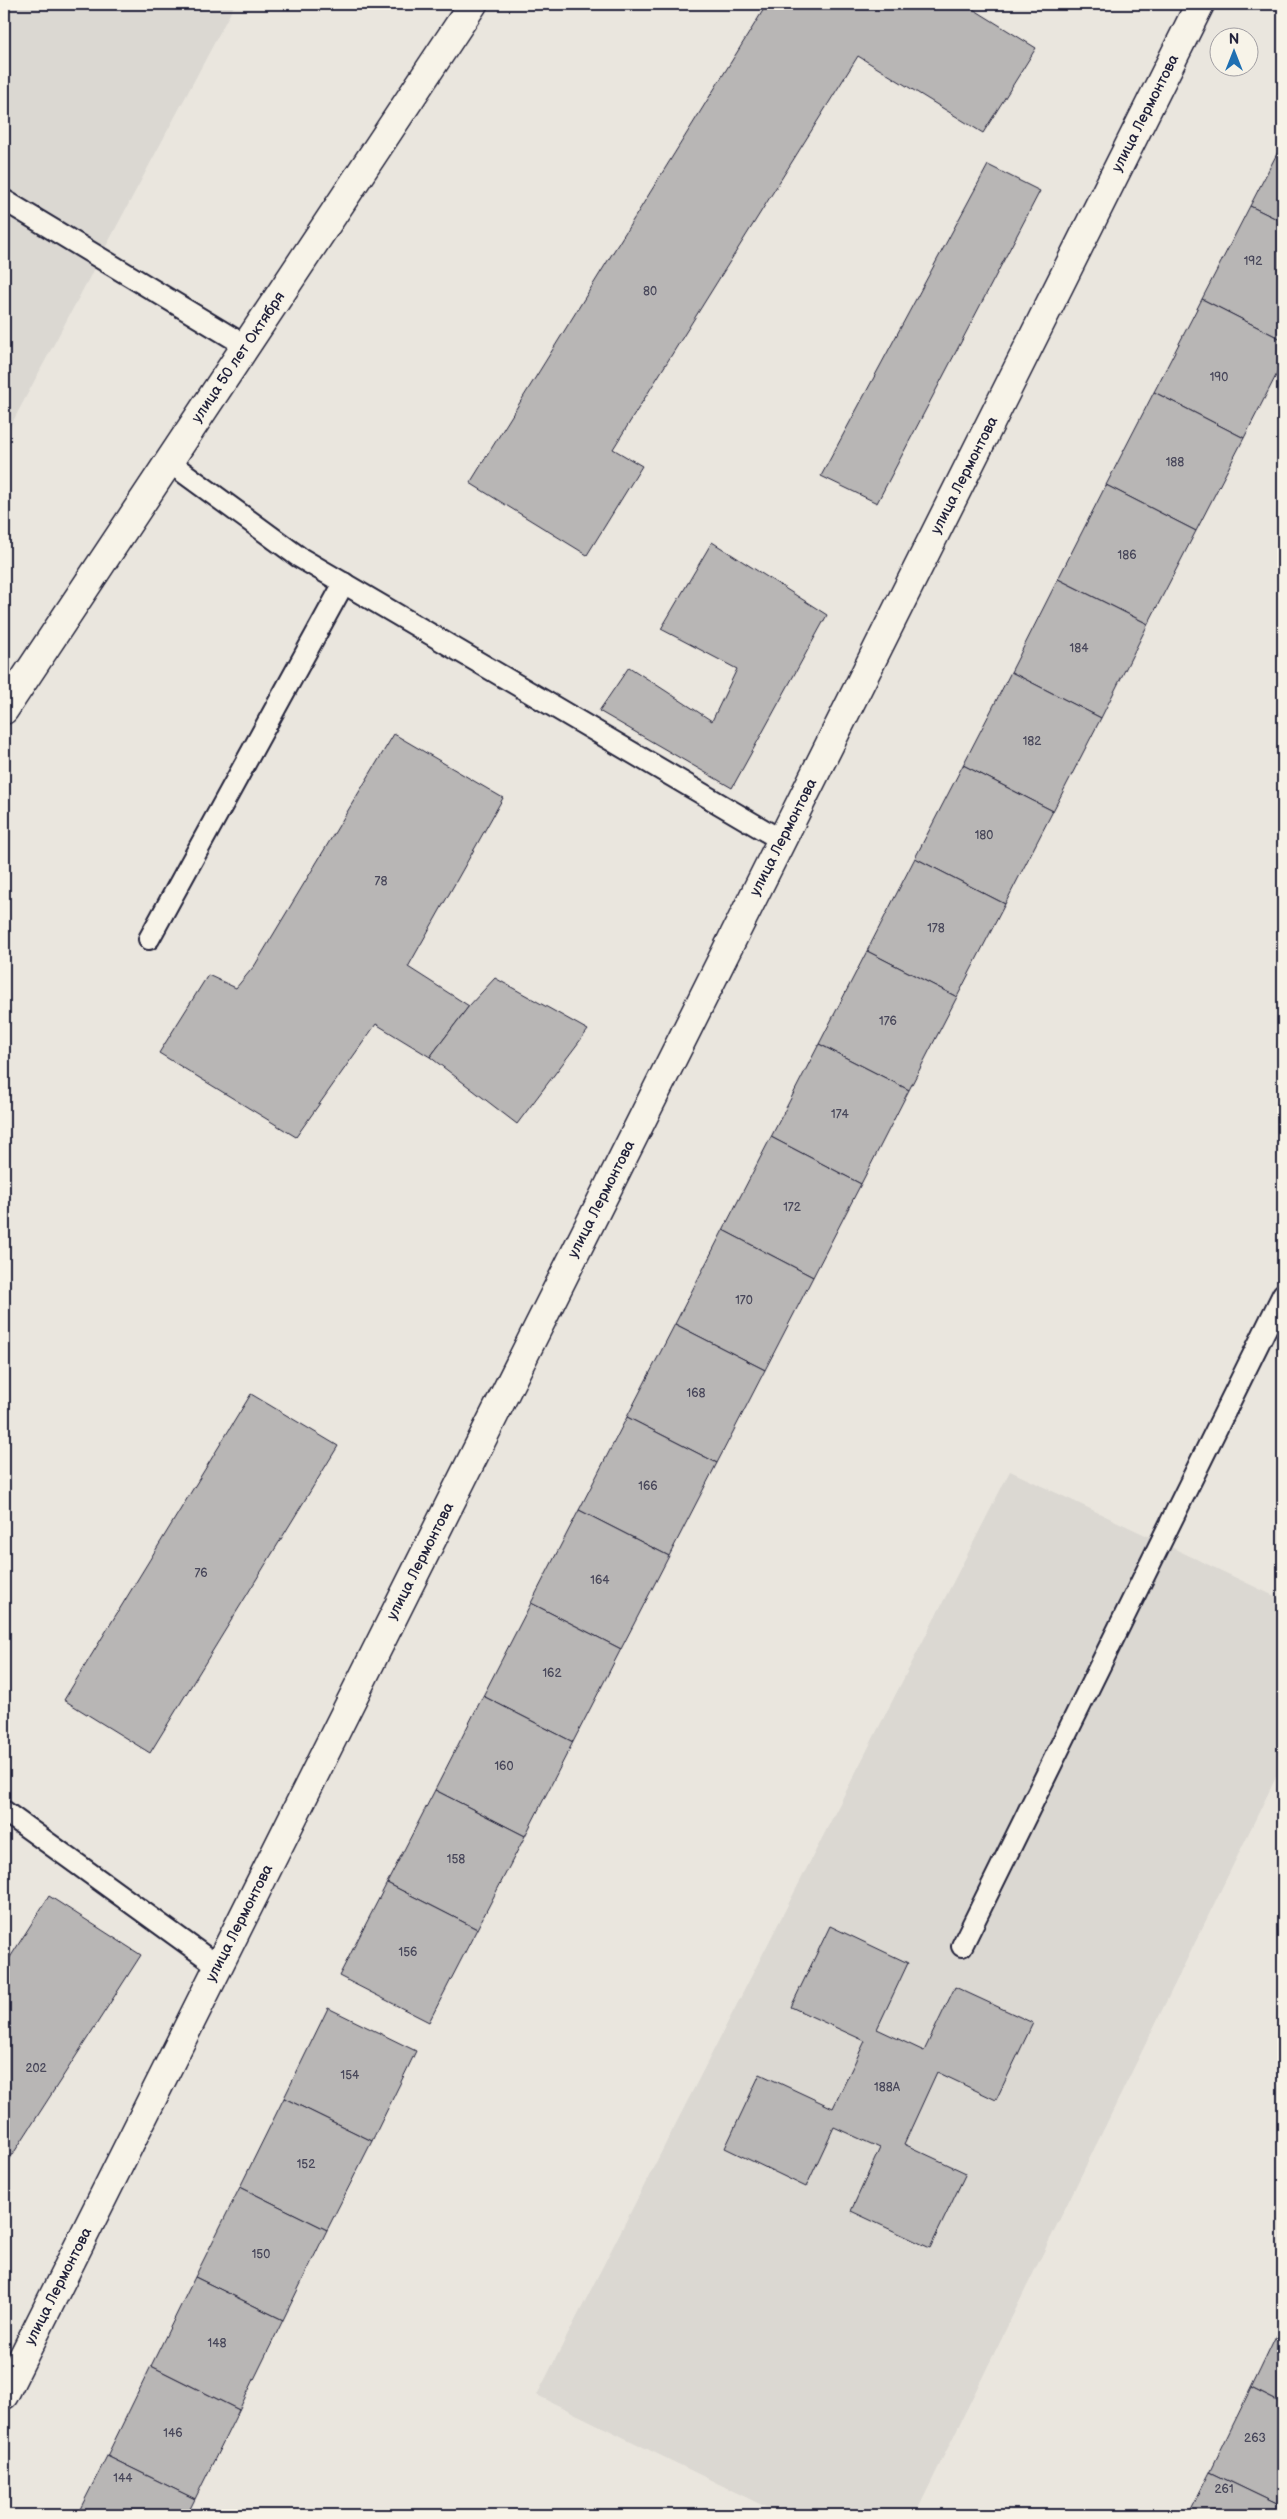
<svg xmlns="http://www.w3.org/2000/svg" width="1287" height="2519" font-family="'Balsamiq Sans',sans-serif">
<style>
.built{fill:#dbd8d2}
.building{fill:#b8b6b5;stroke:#22223b}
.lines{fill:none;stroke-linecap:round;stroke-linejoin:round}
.service-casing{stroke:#22223b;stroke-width:24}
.minor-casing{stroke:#22223b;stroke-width:31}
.trunk-casing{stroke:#22223b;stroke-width:31}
.service{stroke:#f7f3e8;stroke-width:20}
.minor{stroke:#f7f3e8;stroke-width:28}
.trunk{stroke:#f7f3e8;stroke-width:28}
.labels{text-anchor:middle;stroke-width:4.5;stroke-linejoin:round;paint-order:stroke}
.number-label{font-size:12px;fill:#48475a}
.street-label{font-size:15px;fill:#22223b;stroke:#f7f3e8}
</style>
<rect width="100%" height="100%" fill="#eae6de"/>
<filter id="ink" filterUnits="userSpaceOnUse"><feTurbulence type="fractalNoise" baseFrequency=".02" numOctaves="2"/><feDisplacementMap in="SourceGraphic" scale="10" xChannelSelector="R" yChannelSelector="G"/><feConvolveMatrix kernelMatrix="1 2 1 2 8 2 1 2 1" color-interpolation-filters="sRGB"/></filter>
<g filter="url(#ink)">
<g class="built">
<polygon points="4,4 235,4 4,438"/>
<polygon points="1010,1471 1283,1600 1283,1763 915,2515 782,2515 537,2395"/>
</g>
<g class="building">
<polygon points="767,4 965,4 1036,48 983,133 858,56 613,449 642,466 587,555 470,483"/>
<polygon points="1283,142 1283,222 1250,206"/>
<polygon points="988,165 1040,191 877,503 821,476"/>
<polygon points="1250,206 1283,222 1283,340 1202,299"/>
<polygon points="1202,299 1283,340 1283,362 1244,438 1154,392"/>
<polygon points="1154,392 1244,438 1196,531 1106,485"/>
<polygon points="1106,485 1196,531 1148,624 1058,579"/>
<polygon points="712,542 827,615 732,788 599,711 629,667 712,721 737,669 661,629"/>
<polygon points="1058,579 1148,624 1101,718 1011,672"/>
<polygon points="1011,672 1101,718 1053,811 963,765"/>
<polygon points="394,734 503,798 408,967 469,1006 430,1057 376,1024 296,1137 159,1053 208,975 236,988 255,965"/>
<polygon points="963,765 1053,811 1005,904 915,858"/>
<polygon points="915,858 1005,904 957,997 867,951"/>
<polygon points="867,951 957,997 909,1090 819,1044"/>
<polygon points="495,978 588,1030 517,1124 430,1057 469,1006"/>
<polygon points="819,1044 909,1090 861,1184 771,1137"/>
<polygon points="771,1137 861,1184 813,1277 723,1230"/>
<polygon points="723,1230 813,1277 765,1370 675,1324"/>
<polygon points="675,1324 765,1370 717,1463 627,1417"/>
<polygon points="251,1394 338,1446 150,1753 64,1700"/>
<polygon points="627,1417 717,1463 669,1556 579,1510"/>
<polygon points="579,1510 669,1556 621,1649 531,1603"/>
<polygon points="531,1603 621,1649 573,1742 483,1696"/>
<polygon points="483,1696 573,1742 525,1836 435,1790"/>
<polygon points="435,1790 525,1836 477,1929 387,1883"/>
<polygon points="387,1883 477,1929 429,2022 339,1976"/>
<polygon points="49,1896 141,1955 4,2168 4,1967"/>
<polygon points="830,1926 908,1963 877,2029 924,2051 955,1987 1033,2023 996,2100 937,2072 904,2144 966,2173 930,2248 851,2211 880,2148 834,2127 806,2187 725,2148 760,2074 833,2108 865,2041 791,2007"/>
<polygon points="328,2008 416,2051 372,2141 284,2098"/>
<polygon points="284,2098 372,2141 327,2230 240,2187"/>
<polygon points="240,2187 327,2230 283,2320 195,2277"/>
<polygon points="195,2277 283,2320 239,2410 151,2366"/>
<polygon points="1283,2321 1283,2404 1251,2388"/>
<polygon points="151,2366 239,2410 195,2499 107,2456"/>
<polygon points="1251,2388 1283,2404 1283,2507 1210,2472"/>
<polygon points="107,2456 195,2499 187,2515 77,2515"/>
<polygon points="1210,2472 1283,2507 1283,2515 1188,2515"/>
</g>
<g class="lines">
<g class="service-casing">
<g id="service">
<polyline points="4,200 246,346"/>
<polyline points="169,462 299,557 781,840"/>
<polyline points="149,939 344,583"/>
<polyline points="4,1811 218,1966"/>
<polyline points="962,1946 1283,1294"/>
</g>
</g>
<g class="minor-casing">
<polyline id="minor" points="4,2395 1200,4"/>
</g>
<g class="trunk-casing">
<polyline id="trunk" points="4,710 473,4"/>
</g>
<use href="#service" class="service"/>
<use href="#minor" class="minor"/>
<use href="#trunk" class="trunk"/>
</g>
</g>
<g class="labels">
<g class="number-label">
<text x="1253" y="265">192</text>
<text x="650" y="295">80</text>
<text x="1219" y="381">190</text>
<text x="1175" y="466">188</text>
<text x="1127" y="559">186</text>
<text x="1079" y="652">184</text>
<text x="1032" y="745">182</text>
<text x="984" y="839">180</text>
<text x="381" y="885">78</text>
<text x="936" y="932">178</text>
<text x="888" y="1025">176</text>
<text x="840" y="1118">174</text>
<text x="792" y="1211">172</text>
<text x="744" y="1304">170</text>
<text x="696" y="1397">168</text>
<text x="648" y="1490">166</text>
<text x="201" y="1577">76</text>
<text x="600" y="1584">164</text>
<text x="552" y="1677">162</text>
<text x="504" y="1770">160</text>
<text x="456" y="1863">158</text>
<text x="408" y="1956">156</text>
<text x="36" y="2072">202</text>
<text x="350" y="2079">154</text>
<text x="887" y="2091">188А</text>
<text x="306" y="2168">152</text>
<text x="261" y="2258">150</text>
<text x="217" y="2347">148</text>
<text x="173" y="2437">146</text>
<text x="1255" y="2442">263</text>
<text x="123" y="2482">144</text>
<text x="1224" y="2493">261</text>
</g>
<g class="street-label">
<text transform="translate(1145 113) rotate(-63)" y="5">улица Лермонтова</text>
<text transform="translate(238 357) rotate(-56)" y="5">улица 50 лет Октября</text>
<text transform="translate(964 475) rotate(-63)" y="5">улица Лермонтова</text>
<text transform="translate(783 837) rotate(-63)" y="5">улица Лермонтова</text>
<text transform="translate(601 1199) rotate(-63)" y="5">улица Лермонтова</text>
<text transform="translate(420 1561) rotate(-63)" y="5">улица Лермонтова</text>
<text transform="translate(239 1923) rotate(-63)" y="5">улица Лермонтова</text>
<text transform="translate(58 2286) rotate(-63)" y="5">улица Лермонтова</text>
</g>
</g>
<rect width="1287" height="2519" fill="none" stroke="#f7f3e8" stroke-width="20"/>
<rect x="10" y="10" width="1267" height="2499" fill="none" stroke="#22223b" stroke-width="2" filter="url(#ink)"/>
<g transform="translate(1234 52)"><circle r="24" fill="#f7f3e8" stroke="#a29fa3"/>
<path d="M0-4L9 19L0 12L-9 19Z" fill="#1f6fb2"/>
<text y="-8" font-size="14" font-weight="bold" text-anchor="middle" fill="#22223b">N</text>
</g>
</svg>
